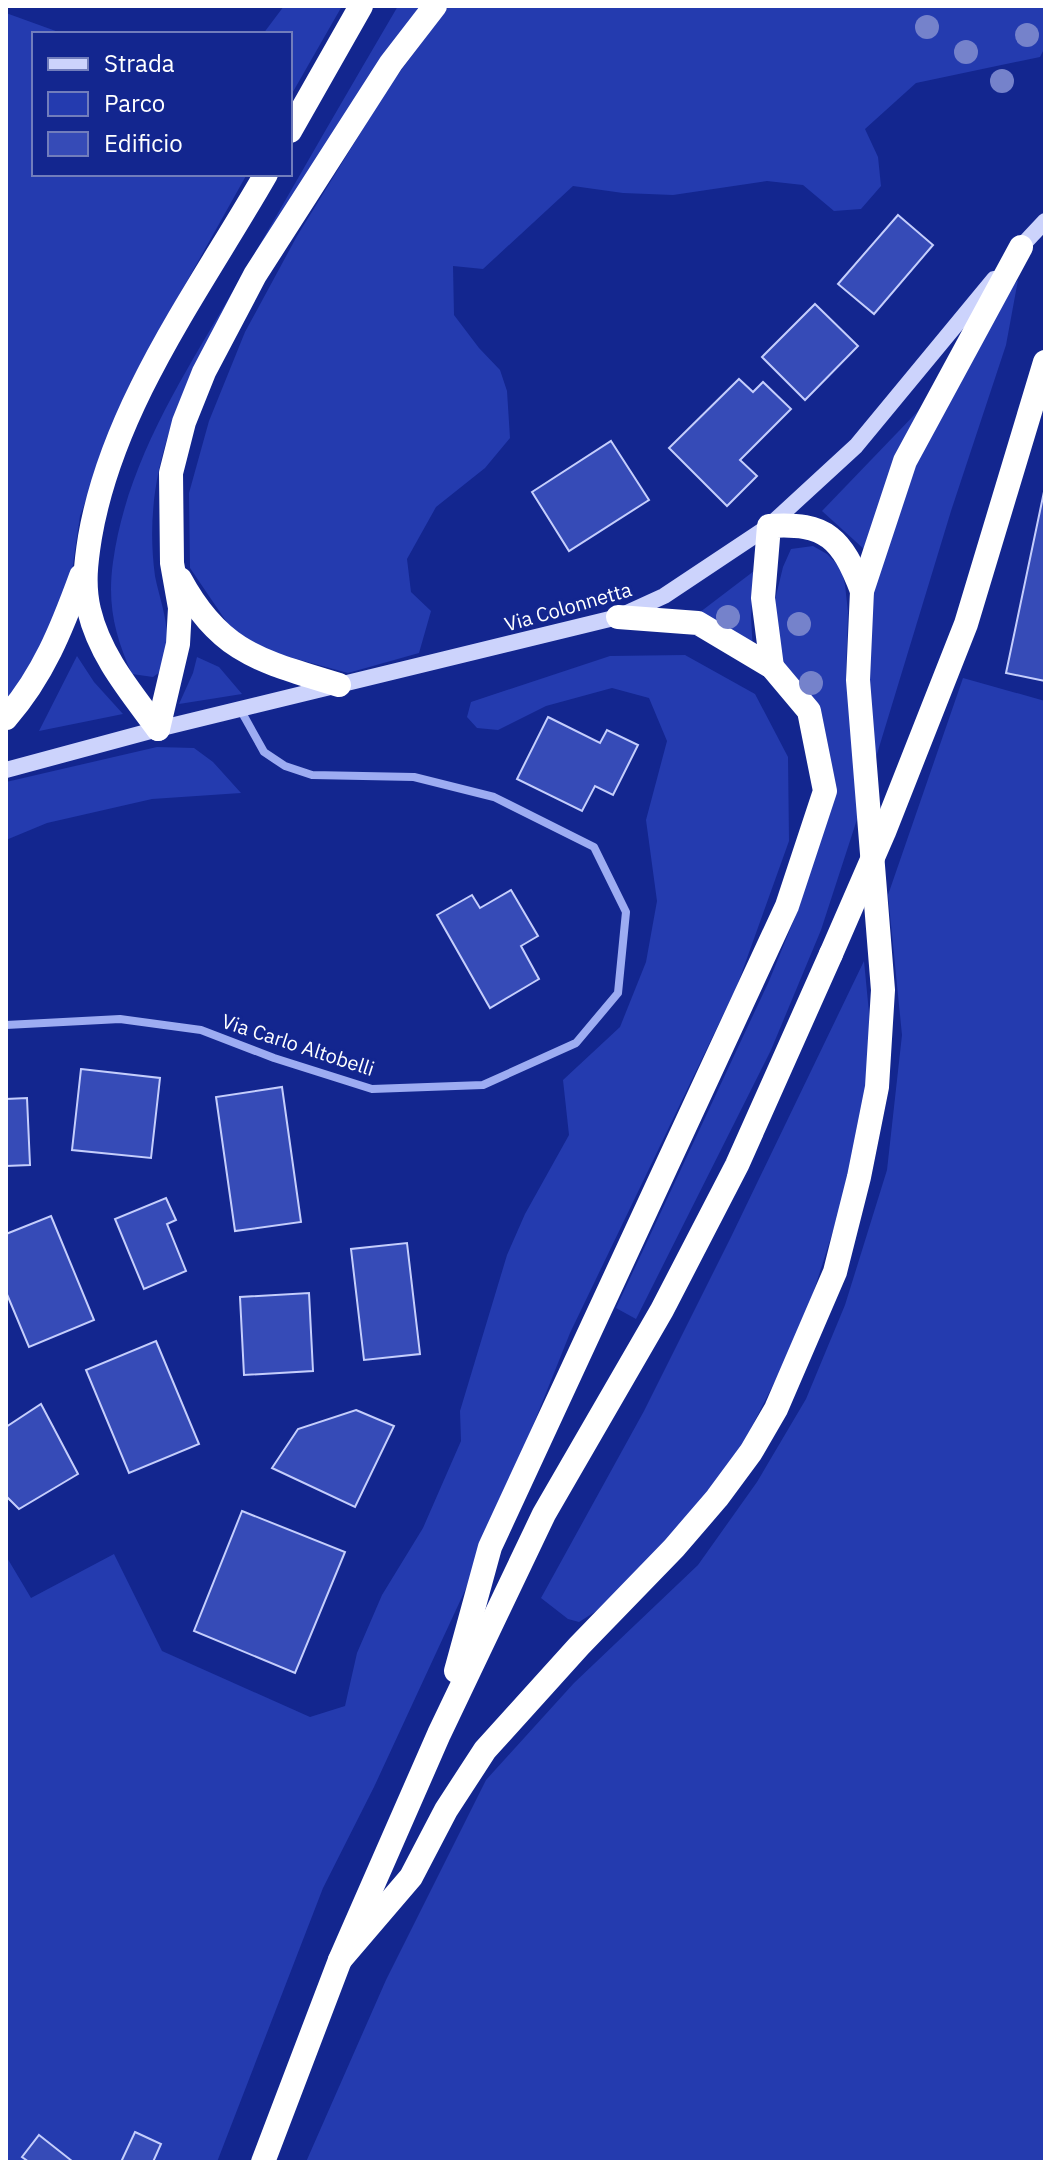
<svg xmlns="http://www.w3.org/2000/svg" width="1051" height="2168" font-family="'IBM Plex Sans',sans-serif">
<style>
.green{fill:#243baf}
.building{fill:#364bb7;stroke:#c5cefc;stroke-width:2}
.lines{fill:none;stroke-linecap:round;stroke-linejoin:round}
.street{stroke:#9dacf2;stroke-width:8}
.secondary{stroke:#ccd3fc;stroke-width:16}
.highway{stroke:#fff;stroke-width:24}
.highway-bridge{stroke:#fff;stroke-width:24}
.tree{fill:#7582cb}
.labels{text-anchor:middle;stroke-width:6;stroke-linejoin:round;paint-order:stroke}
.street-label{font-size:20px;fill:#fff;stroke:#13268f}
</style>
<rect width="100%" height="100%" fill="#13268f"/>
<g class="green">
<polygon points="284,6 342,6 290,97 290,34 263,34"/>
<path d="M398,6h26l-224,351c-34,71 -56,138 -45,219 4,21 13,43 12,66 -1,10 -5,20 -7,30l-7,5 -21,-3c-17,-38 -25,-69 -19,-112 14,-101 70,-185 120,-271 55,-95 109,-190 165,-285z"/>
<polygon points="449,6 1045,6 1045,47 1040,57 916,83 865,129 878,157 881,186 861,209 834,211 803,185 767,181 673,195 623,193 573,186 483,269 453,266 454,315 479,348 500,370 507,391 510,438 485,468 436,507 407,559 411,592 431,611 419,653 348,673 267,651 230,627 190,568 189,493 209,421 245,332 297,236 390,85"/>
<polygon points="6,13 64,34 34,34 34,174 247,174 130,383 80,516 72,571 53,631 6,708"/>
<polygon points="1018,280 1006,345 951,511 870,777 869,591 906,483 997,302"/>
<polygon points="921,408 865,550 822,511"/>
<polygon points="813,546 827,554 841,568 845,585 848,612 846,673 862,804 821,930 771,1050 636,1319 616,1308 769,981 800,905 829,792 777,661 775,600 783,567 791,549"/>
<polygon points="754,571 751,617 753,652 691,619"/>
<polygon points="685,655 755,694 788,757 789,841 737,986 570,1333 480,1558 374,1787 323,1888 217,2162 6,2162 6,1556 31,1598 114,1554 162,1651 310,1717 345,1706 357,1653 382,1595 423,1528 461,1441 460,1411 507,1255 525,1214 569,1135 563,1080 620,1027 646,962 657,901 646,820 667,741 649,698 612,688 546,706 498,730 477,728 467,717 471,702 610,656"/>
<polygon points="77,656 94,682 123,714 39,731"/>
<polygon points="197,657 219,667 242,694 179,704 193,673"/>
<polygon points="963,678 1045,701 1045,2162 306,2162 386,1980 486,1780 574,1683 698,1565 757,1482 806,1399 845,1305 887,1170 902,1035 888,895"/>
<polygon points="157,747 194,748 213,762 241,793 152,799 47,823 6,840 6,782"/>
<polygon points="864,961 870,1023 864,1134 802,1328 738,1454 687,1522 609,1603 579,1622 568,1619 541,1598 644,1411 731,1237"/>
</g>
<g class="building">
<polygon points="898,215 933,245 874,314 838,284"/>
<polygon points="815,304 858,346 805,400 762,357"/>
<polygon points="739,379 753,392 763,382 791,409 740,460 757,476 727,506 669,448"/>
<polygon points="611,441 649,500 569,551 532,492"/>
<polygon points="1045,487 1045,681 1006,673"/>
<polygon points="548,717 600,743 607,730 638,745 613,795 595,786 582,811 517,779"/>
<polygon points="511,890 538,936 521,946 539,979 490,1008 437,915 472,895 480,908"/>
<polygon points="81,1069 160,1078 151,1158 72,1150"/>
<polygon points="282,1087 301,1222 235,1231 216,1097"/>
<polygon points="27,1098 30,1165 6,1166 6,1099"/>
<polygon points="166,1198 176,1220 167,1224 186,1271 144,1289 115,1219"/>
<polygon points="51,1216 94,1320 29,1347 6,1292 6,1234"/>
<polygon points="407,1243 420,1354 364,1360 351,1249"/>
<polygon points="309,1293 313,1371 244,1375 240,1297"/>
<polygon points="156,1341 199,1444 129,1473 86,1370"/>
<polygon points="41,1404 78,1474 19,1509 6,1496 6,1427"/>
<polygon points="356,1410 394,1426 355,1507 272,1468 298,1429"/>
<polygon points="242,1511 345,1552 295,1673 194,1631"/>
<polygon points="135,2132 161,2144 153,2162 121,2162"/>
<polygon points="39,2135 72,2161 71,2162 29,2162 22,2157"/>
</g>
<g class="lines">
<polyline class="street" points="6,1025 120,1019 201,1030 274,1058 372,1089 483,1085 576,1043 618,993 626,912 594,847 494,797 414,777 312,775 285,766 264,752 240,709"/>
<g class="secondary">
<polyline points="1016,252 1045,221"/>
<polyline points="6,770 158,729 618,617 664,596 769,526 856,446 994,279"/>
</g>
<g class="highway">
<polyline points="290,131 361,6"/>
<path d="M180,579c41,76 83,82 159,106"/>
<path d="M772,667l-9,-69 6,-72c58,-4 73,13 93,65"/>
<path d="M6,718c37,-42 56,-90 75,-142"/>
<polyline points="158,729 178,644 180,608 172,563 171,473 184,422 204,372 255,275 391,63 435,6"/>
<path d="M158,729c-28,-38 -58,-73 -69,-119 -6,-25 -3,-48 1,-73 23,-133 110,-248 176,-363"/>
<polyline points="456,1671 490,1547 787,906 825,791 809,711 772,667 698,623 618,617"/>
<polyline points="340,1960 411,1877 446,1810 485,1750 579,1646 674,1548 717,1498 751,1452 776,1409 835,1272 859,1177 877,1087 883,990 858,680 862,591 905,461 1021,247"/>
<polyline points="263,2162 340,1960 439,1734 544,1514 662,1310 737,1165 831,954"/>
</g>
<polyline class="highway-bridge" points="831,954 884,832 966,624 1045,362"/>
</g>
<g class="tree">
<circle cx="927" cy="27" r="12"/>
<circle cx="1027" cy="35" r="12"/>
<circle cx="966" cy="52" r="12"/>
<circle cx="1002" cy="81" r="12"/>
<circle cx="728" cy="617" r="12"/>
<circle cx="799" cy="624" r="12"/>
<circle cx="811" cy="683" r="12"/>
</g>
<g class="labels">
<g class="street-label">
<text transform="translate(568 607) rotate(-16)" y="7">Via Colonnetta</text>
<text transform="translate(298 1045) rotate(18)" y="7">Via Carlo Altobelli</text>
</g>
</g>
<rect width="1051" height="2168" fill="none" stroke="#ffffff" stroke-width="16"/>
<rect x="32" y="32" width="260" height="144" fill="#13268f" stroke="#717dbc" stroke-width="2"/>
<rect x="48" y="58" width="40" height="12" fill="#ccd3fc" stroke="#717dbc" stroke-width="2"/>
<text x="104" y="72" font-size="24" fill="#ffffff">Strada</text>
<rect x="48" y="92" width="40" height="24" fill="#243baf" stroke="#717dbc" stroke-width="2"/>
<text x="104" y="112" font-size="24" fill="#ffffff">Parco</text>
<rect x="48" y="132" width="40" height="24" fill="#364bb7" stroke="#717dbc" stroke-width="2"/>
<text x="104" y="152" font-size="24" fill="#ffffff">Edificio</text>
</svg>
